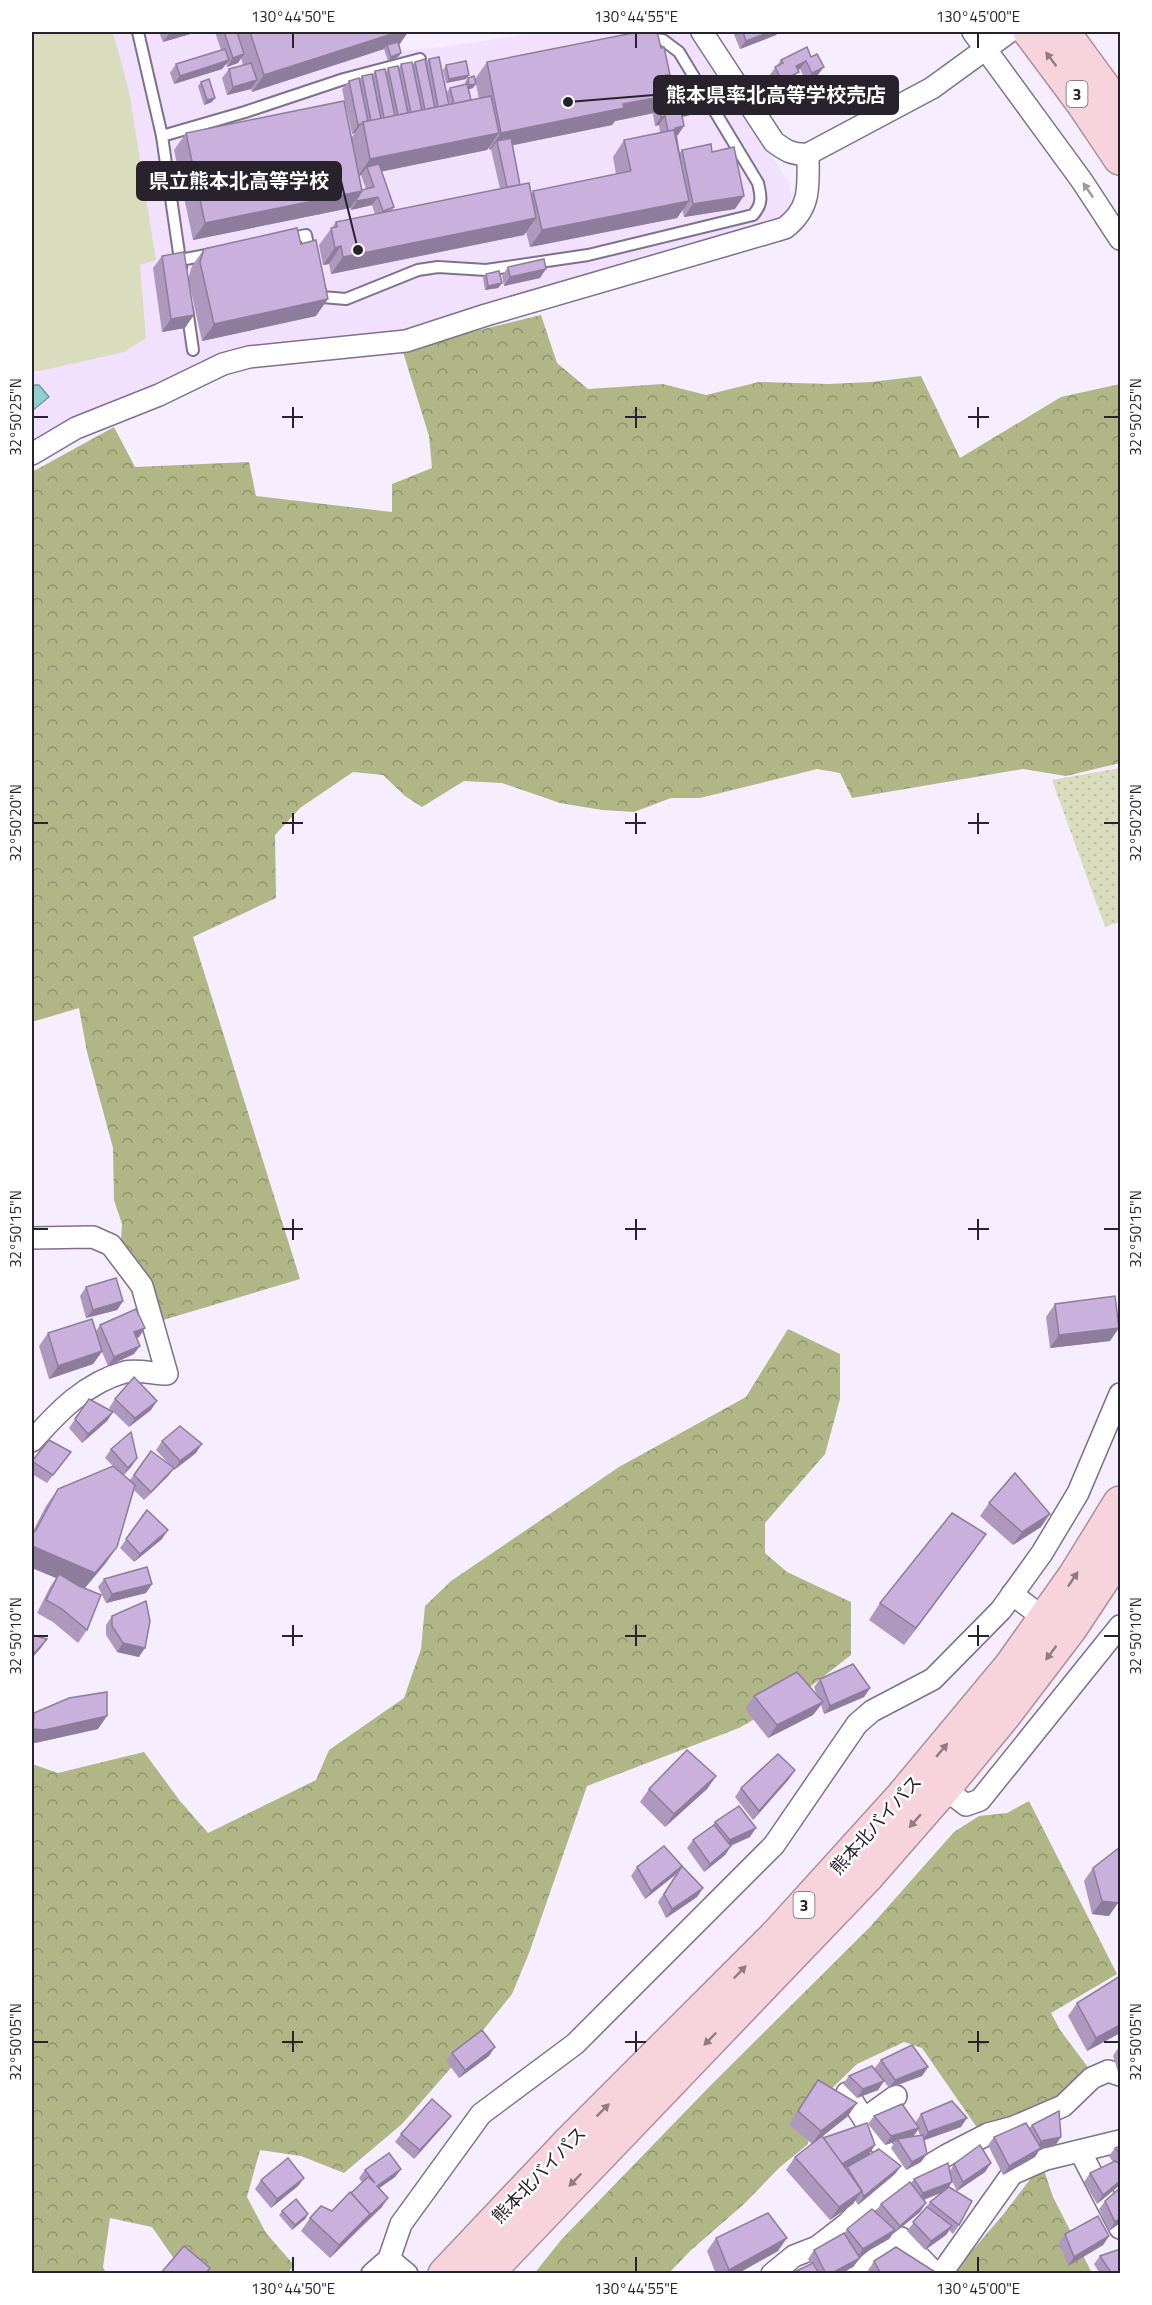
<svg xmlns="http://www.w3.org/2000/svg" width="1152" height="2305" font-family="'Titillium Web','Noto Sans JP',sans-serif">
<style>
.built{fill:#f1e1fe}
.grass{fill:url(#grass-dots)}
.forest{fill:url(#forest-crowns)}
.green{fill:#d9ddbe}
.water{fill:#8ecfcf;stroke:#6f9b9e;stroke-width:1.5}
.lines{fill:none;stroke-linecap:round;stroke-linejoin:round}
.service-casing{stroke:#7f718b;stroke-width:14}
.minor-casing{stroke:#7f718b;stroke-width:24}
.trunk-casing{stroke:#ad8f98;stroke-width:36}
.service{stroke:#fff;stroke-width:10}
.minor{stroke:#fff;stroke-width:21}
.trunk{stroke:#f7d4db;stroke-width:33}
.wall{fill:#ae98be;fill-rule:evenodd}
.shaded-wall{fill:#8d7c9b}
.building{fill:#cab1dd;stroke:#8d7c9b;stroke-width:1.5}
.oneway{fill:#907b84}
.oneway2{fill:#9e9ca0}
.ticks{fill:none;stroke:#28222d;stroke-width:2}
.labels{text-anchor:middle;stroke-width:5;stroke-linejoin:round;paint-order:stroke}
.shield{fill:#fff;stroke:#68646c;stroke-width:1.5}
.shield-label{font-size:16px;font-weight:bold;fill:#28222d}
.street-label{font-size:18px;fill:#28222d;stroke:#fff}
.leader{fill:none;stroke:#28222d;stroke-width:2}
.callout-dot{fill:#28222d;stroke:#fff;stroke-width:2}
.callout{fill:#28222d;stroke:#28222d;stroke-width:2}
.callout-label{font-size:20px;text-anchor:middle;font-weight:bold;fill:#fff}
.neatline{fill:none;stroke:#28222d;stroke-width:2}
.ticks-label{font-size:15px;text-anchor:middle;fill:#28222d}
</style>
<defs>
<pattern id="grass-dots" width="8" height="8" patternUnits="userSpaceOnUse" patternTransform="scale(1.5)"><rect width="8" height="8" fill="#d9ddbe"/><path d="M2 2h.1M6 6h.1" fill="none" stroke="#babda4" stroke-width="1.8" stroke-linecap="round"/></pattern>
<pattern id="forest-crowns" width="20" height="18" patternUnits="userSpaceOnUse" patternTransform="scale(1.5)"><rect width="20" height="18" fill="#b0b686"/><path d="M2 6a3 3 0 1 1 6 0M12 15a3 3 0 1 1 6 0" fill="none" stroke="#8f946e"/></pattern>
</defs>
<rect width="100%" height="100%" fill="#f6edfe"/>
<polygon class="built" points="32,32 397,32 402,50 428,49 543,32 689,32 788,181 792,197 788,209 779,218 766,225 402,334 258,349 32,445"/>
<polygon class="grass" points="1120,768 1120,922 1105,927 1052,780"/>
<g class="forest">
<polygon points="541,315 557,363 588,389 663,384 706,395 759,382 828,384 871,382 921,376 960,458 1061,397 1120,384 1120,763 1066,776 1023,769 852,798 840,773 817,769 700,798 671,798 634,812 602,810 560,803 502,783 464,781 422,807 405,796 383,775 353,772 300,808 275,835 276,898 193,937 300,1279 153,1323 120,1257 122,1224 114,1200 113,1148 87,1052 79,1008 32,1022 32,472 114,427 135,467 249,462 256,496 392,512 392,484 432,468 429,436 402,349"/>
<polygon points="788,1329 840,1354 840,1399 825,1454 765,1523 765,1553 787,1572 851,1602 851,1655 806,1690 739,1728 587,1786 529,1953 512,1994 476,2039 402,2124 344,2173 301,2156 260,2150 247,2197 266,2233 294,2265 288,2273 184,2273 152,2227 110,2218 103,2267 106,2273 34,2273 32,2268 32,1764 58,1773 144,1752 180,1801 208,1833 316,1780 329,1750 404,1698 421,1649 425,1606 451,1581 619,1467 746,1397"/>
<polygon points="1029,1801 1117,1974 1051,2013 1060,2030 1090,2070 1047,2109 980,2132 922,2048 904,2042 857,2064 825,2095 810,2124 808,2144 779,2168 744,2204 690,2251 669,2273 534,2274 561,2240 711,2085 870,1927 954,1832 979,1816 1007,1813"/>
<polygon points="1035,2173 1045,2173 1053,2197 1092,2273 952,2274 1002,2216"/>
</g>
<polygon class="green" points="32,32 113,32 129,91 156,260 140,265 146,338 124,352 40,371 32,371"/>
<polygon class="water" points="32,385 39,385 49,397 32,411"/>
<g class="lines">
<g class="service-casing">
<g id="service">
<polyline points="138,32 162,136 181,267"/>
<polyline points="665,87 670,113 709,103"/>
<polyline points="162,136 245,112 344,79 420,59"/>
<polyline points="286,239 306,235 310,256"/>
<polyline points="180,260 212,254"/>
<path d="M320,291l2,6 24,2 72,-29 20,-3 48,3 102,-15 165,-40c10,-11 8,-19 5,-32l-79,-131 -16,-12 -17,-2"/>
<polyline points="187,309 193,350"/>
</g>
</g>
<g class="minor-casing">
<g id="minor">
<path d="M702,32l72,110c12,9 19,13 34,12l124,-66 77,-56"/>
<polyline points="973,32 1082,181 1120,239"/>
<path d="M32,454l44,-26 83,-33 64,-31 26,-7 157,-16 80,-26 299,-87c27,-21 23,-43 23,-74"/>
<path d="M32,1238l61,-1 18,8 31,41 25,88c-13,0 -30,-5 -42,-2 -40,11 -67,40 -93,69"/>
<polyline points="1012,1594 1045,1619"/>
<polyline points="944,1788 966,1805 980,1800 1120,1626"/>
<polyline points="847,2093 904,2180"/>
<polyline points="864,2119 896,2096"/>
<polyline points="1080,2151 1120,2228"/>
<polyline points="389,2259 407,2274"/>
<polyline points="372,2274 389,2259 401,2224 481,2114 575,2044 774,1845 857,1724 872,1711 933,1679 1001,1610 1042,1553 1078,1493 1120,1394"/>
<polyline points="772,2274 794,2256 817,2247 848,2223 867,2203 905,2180 947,2155 988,2134 1014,2127 1063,2106 1092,2078 1108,2071 1120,2075"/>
<polyline points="857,2274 901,2238 936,2274"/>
<polyline points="941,2274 1012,2174 1046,2159 1120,2141"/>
</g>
</g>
<g class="trunk-casing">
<g id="trunk">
<polyline points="1030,32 1083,103 1120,158"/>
<polyline points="1063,32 1120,110"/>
<polyline points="445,2274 568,2144 776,1936 902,1797 1011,1666 1075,1576 1120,1503"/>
<polyline points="486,2274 868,1875 944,1788 1004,1715 1071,1627 1120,1553"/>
</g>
</g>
<use href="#service" class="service"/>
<use href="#minor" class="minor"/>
<use href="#trunk" class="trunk"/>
</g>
<g class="wall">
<polygon points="159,32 197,32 163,42"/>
<polygon points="215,32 408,32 399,45 401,53 398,57 388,61 384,49 252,92 251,89 227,95 222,78 229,69 243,65 241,58 238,63 227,67 226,64 222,69 174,84 170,73 176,64 221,50"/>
<polygon points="733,32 779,32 776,35 740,49"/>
<polygon points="811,57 817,76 806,82 800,69 798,70 794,78 796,81 790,90 779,96 769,76 781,60"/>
<path d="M429,59l20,46h1l-3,-13 3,-4 15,-4v-2l3,-4 5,10 -4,1 2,12 8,-2 -4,-20 12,-17 180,17 -3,25 14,31 -2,1 3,18 3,-4 30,2 23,57 -51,8 -2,-7 -5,8 -147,29 -4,-15 -2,3 -193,39 -2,-10 -6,1 -4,-20 17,-23 39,-8 -3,-9 -21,5 -1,-2 -157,32 -19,-90 12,-17 165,5 4,-5 -3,1 -10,-45 7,-8 10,-1 3,-4 10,-1 3,-4 11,1 2,-4h11l2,-4 11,1 3,-3h11zM654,113l-1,1 2,12 4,-1 1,8 -36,7 -11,17 3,17 -83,17 -2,3 -11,-9 -8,-40 100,-20 3,-4zM489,147v3l2,-1 9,40 -108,22 2,-4 -13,-36 106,-21zM361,175l5,14 -4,1 -3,-14z"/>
<polygon points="446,65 469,75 466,79 446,83 443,70"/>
<polygon points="201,82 212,102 204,105 198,86"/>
<polygon points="204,249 316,316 202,341 189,282 185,328 162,332 153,268 162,256 188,279 192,266"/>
<polygon points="508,267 540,278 504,286 502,276"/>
<polygon points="486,274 502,283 498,288 485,290 483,278"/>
<polygon points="86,1287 123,1301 117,1310 86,1318 80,1296"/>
<polygon points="1055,1304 1110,1341 1050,1348 1046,1317"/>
<polygon points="100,1325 145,1328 139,1337 137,1338 134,1354 108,1366 102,1352 93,1364 49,1379 39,1346 48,1333 96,1331"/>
<polygon points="89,1399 113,1412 107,1421 82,1443 69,1428"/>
<polygon points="115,1399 151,1410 129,1427 109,1408"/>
<polygon points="162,1441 196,1453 174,1470 173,1469 168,1476 144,1500 134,1490 117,1547 105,1564 85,1588 87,1630 78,1643 53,1622 37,1613 50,1587 56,1578 32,1568 32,1533 46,1506 58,1489 113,1466 105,1458 111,1449 137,1458 131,1467 124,1475 130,1480 151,1451 169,1464 156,1450"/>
<polygon points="71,1452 47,1483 32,1474 32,1461"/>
<polygon points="989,1503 1041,1527 1013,1545 980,1516"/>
<polygon points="147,1510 162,1539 134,1562 120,1548"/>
<polygon points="974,1551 904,1645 869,1620 880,1603"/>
<polygon points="104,1579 152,1584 146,1593 106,1603 98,1587"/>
<polygon points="112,1616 139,1657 117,1652 106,1635 106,1625"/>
<polygon points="820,1679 870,1688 864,1697 824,1714 821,1705 813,1715 768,1738 745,1709 754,1696 817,1695 814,1687"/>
<polygon points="34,1713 98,1729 35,1743 32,1743 32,1717"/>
<polygon points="716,1776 707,1789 665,1827 640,1802 649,1789"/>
<polygon points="789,1779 753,1820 735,1797 741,1788"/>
<polygon points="715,1822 750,1837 731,1846 725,1855 704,1872 687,1848 693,1840 712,1826"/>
<polygon points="682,1866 703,1888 697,1897 666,1918 658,1902"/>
<polygon points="637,1867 675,1875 645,1899 631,1876"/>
<polygon points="1093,1868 1109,1916 1092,1914 1084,1881"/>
<polygon points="1120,1976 1120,2033 1087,2051 1068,2016 1077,2003"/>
<polygon points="1120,2045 1120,2078 1113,2056"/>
<polygon points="452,2053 489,2056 459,2078 446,2061"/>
<polygon points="881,2060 928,2067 922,2076 889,2088 884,2081 878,2090 857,2098 843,2084 849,2076 874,2069"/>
<polygon points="818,2080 848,2116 822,2137 823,2138 875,2145 869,2154 845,2168 846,2169 847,2167 901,2166 895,2174 858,2205 855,2200 853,2204 830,2220 786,2170 795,2157 812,2144 789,2124"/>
<path d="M921,2114l40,13 -37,13 -3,22 -15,8 -15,-22 4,-6 -10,3 -17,-21 6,-8 41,7zM918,2130l2,5 -7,1z"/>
<polygon points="451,2116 445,2124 414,2159 395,2142 401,2134"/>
<polygon points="1032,2125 1055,2146 1040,2149 1035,2157 1003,2175 988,2145 994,2137 1029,2128"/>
<polygon points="1120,2146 1120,2185 1097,2204 1084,2182 1090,2173 1113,2162 1109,2156 1115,2148"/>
<polygon points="991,2163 985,2172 957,2191 952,2181 948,2188 959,2225 953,2234 949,2230 946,2235 925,2250 907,2231 930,2202 943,2192 924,2200 926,2203 920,2212 893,2234 889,2239 859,2256 860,2258 853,2267 840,2274 790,2274 811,2264 808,2259 814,2250 844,2234 847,2229 875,2212 881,2204 911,2183 914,2179 950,2171 954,2164"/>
<polygon points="401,2169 395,2177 379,2188 382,2207 330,2258 301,2231 310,2218 332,2211 362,2182 359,2178 365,2170"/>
<polygon points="304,2178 298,2186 271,2208 255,2189 261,2180"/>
<polygon points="1120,2188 1120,2223 1109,2231 1099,2209 1105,2201"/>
<polygon points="282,2211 308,2214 305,2219 292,2230 279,2215"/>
<polygon points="1065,2234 1109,2236 1103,2245 1068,2266 1059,2242"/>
<polygon points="716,2238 778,2251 737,2274 716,2274 707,2251"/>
<polygon points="1100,2256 1120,2274 1100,2274 1094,2264"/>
<polygon points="874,2261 935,2272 934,2274 866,2274"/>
</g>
<g class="shaded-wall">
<polygon points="176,32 197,32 163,42 169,34"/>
<polygon points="398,32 408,32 399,45 388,48 387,45 384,49 252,92 264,75"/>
<polygon points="770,32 779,32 776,35 740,49 746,41"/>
<polygon points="401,53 398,57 388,61 391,57"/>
<polygon points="244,54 238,63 227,67 233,58"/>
<polygon points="229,60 222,69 174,84 180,76"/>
<polygon points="806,61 800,69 790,74 796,66"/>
<polygon points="824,67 817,76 806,82 812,73"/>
<polygon points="469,75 466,79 446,83 449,79"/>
<polygon points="257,80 251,89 227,95 233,87"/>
<polygon points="796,81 790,90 779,96 785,87"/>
<polygon points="476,84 473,88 466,90 469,85"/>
<polygon points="670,95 660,110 659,105 654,113 615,121 612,125 499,148 497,141 491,149 489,150 501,133 623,104"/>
<polygon points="215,98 212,102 204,105 207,100"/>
<polygon points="665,116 659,125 655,126 661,117"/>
<polygon points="361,124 355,133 352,134 358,125"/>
<polygon points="684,126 678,135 669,137 675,128"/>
<polygon points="499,133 487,150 370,174 367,167 361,175 358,176 370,159"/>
<polygon points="362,191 350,208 193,240 205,223"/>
<polygon points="744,196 735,209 684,217 693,204"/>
<polygon points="378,197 372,205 351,210 357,201"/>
<polygon points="689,201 677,218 530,247 542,230"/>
<polygon points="536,218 524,235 331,274 343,257"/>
<polygon points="341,246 329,264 323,265 335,248"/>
<polygon points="546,269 540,278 504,286 510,277"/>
<polygon points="502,283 498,288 485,290 488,286"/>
<polygon points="328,299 316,316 202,341 214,324"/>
<polygon points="194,315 185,328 162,332 171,319"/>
<polygon points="123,1301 117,1310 86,1318 93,1310"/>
<polygon points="145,1328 139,1337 128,1341 134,1332"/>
<polygon points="1119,1328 1110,1341 1050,1348 1059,1335"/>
<polygon points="140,1346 134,1354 108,1366 114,1357"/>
<polygon points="102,1351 93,1364 49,1379 58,1366"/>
<polygon points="157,1401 151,1410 129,1427 135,1418"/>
<polygon points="113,1412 107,1421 82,1443 88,1434"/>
<polygon points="202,1444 196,1453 174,1470 180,1461"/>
<polygon points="137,1458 131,1467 122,1476 128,1468"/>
<polygon points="174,1468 168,1476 144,1500 151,1492"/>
<polygon points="1050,1514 1041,1527 1013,1545 1022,1532"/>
<polygon points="168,1530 162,1539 134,1562 140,1554"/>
<polygon points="986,1534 974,1551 904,1645 916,1628"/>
<polygon points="32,1546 117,1547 105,1564 83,1590 59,1574 56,1578 32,1568"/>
<polygon points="152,1584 146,1593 106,1603 112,1594"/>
<polygon points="47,1639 41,1648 32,1658 32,1656"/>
<polygon points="123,1643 145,1648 139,1657 117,1652"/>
<polygon points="870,1688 864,1697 824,1714 830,1706"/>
<polygon points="823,1702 813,1715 768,1738 777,1725"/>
<polygon points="107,1716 98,1729 35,1743 32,1743 32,1731 33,1729"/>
<polygon points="795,1770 789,1779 753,1820 759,1811"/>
<polygon points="716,1776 707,1789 665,1827 674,1814"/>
<polygon points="756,1828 750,1837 724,1848 730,1840"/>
<polygon points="731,1846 725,1855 704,1872 710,1864"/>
<polygon points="682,1866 675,1875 645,1899 651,1891"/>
<polygon points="703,1888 697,1897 666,1918 672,1909"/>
<polygon points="1102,1901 1118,1903 1109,1916 1092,1914"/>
<polygon points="1120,2025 1120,2033 1087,2051 1096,2038"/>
<polygon points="495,2047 489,2056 459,2078 465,2070"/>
<polygon points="928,2067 922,2076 889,2088 895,2080"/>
<polygon points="884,2081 878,2090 857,2098 863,2089"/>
<polygon points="857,2103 848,2116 812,2144 821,2131"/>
<polygon points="451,2116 445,2124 414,2159 420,2150"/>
<polygon points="967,2118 961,2127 922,2141 928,2132"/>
<polygon points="919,2128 913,2137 897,2139 895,2142 885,2145 891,2136"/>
<polygon points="1061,2137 1055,2146 1040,2149 1035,2157 1003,2175 1009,2166 1035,2150 1041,2141"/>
<polygon points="875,2145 869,2154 836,2173 842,2164"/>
<polygon points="927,2154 921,2162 906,2170 912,2162"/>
<polygon points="991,2163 985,2172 957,2191 963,2182"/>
<polygon points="901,2166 895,2174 858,2205 864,2196"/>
<polygon points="401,2169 395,2177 371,2194 377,2186"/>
<polygon points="304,2178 298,2186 271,2208 277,2199"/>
<polygon points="1120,2181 1120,2185 1097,2204 1103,2195"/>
<polygon points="952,2182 946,2191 917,2202 923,2193"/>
<polygon points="862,2191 853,2204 830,2220 839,2207"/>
<polygon points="388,2198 382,2207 361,2227 367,2218"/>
<polygon points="926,2203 920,2212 893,2234 900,2226"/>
<polygon points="308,2214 305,2219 292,2230 295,2225"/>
<polygon points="370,2214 361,2227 330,2258 339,2245"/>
<polygon points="1120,2218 1120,2223 1109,2231 1115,2222"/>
<polygon points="952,2226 946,2235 925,2250 931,2241"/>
<polygon points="895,2230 889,2239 856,2258 863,2249"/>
<polygon points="1109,2236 1103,2245 1068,2266 1074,2257"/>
<polygon points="787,2238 778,2251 737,2274 726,2274 729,2270"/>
<polygon points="860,2258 853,2267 840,2274 830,2274"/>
</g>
<g class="building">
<polygon points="224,32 237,32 244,54 233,58"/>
<polygon points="250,32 398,32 264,75"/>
<polygon points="638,32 657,32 661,48 664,47 670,75 666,75 670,95 623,104 624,108 501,133 487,62"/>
<polygon points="743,32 770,32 746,41"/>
<polygon points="398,42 401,53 391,57 387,45"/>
<polygon points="807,47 811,57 817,54 824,67 812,73 806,61 796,66 799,72 793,75 796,81 785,87 775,67 783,63 781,60"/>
<polygon points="225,49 229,60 180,76 176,64"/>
<polygon points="439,57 449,105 438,107 429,59"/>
<polygon points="425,59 435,108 425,110 415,62"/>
<polygon points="466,61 469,75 449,79 446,65"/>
<polygon points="412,62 422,111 411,113 401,64"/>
<polygon points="251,63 257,80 233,87 229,69"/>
<polygon points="398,66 408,113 398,115 388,68"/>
<polygon points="385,69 395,116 384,118 375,71"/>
<polygon points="372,74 381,119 371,121 362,76"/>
<polygon points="474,76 476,84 469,85 468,78"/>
<polygon points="359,78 368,121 363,122 361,124 358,125 349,81"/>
<polygon points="209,79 215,98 207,100 201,82"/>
<polygon points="467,84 471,100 454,104 450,88"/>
<polygon points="491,96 499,133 370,159 363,122"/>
<polygon points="344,101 362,191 205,223 186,133"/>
<polygon points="671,103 673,113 681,111 684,126 675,128 681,164 674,130 668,131 665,116 661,117 659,105"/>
<polygon points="674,130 689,201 542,230 533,191 631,171 624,140"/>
<polygon points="511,138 520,185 507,187 497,141"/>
<polygon points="711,144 712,152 734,147 744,196 693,204 682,150"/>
<polygon points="379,164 394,207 383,211 378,197 357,201 356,200 362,191 362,190 374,187 367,167"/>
<polygon points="529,183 536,218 343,257 341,246 335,248 331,228 337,227 336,222"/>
<polygon points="297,228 301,244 316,240 328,299 214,324 200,262 204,249"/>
<polygon points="184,252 194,315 171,319 162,256"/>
<polygon points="544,259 546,269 510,277 508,267"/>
<polygon points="499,271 502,283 488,286 486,274"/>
<polygon points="116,1278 123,1301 93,1310 86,1287"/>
<polygon points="1115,1296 1119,1328 1059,1335 1055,1304"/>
<polygon points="136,1309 145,1328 134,1332 140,1346 114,1357 100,1325"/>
<polygon points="92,1319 102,1351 58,1366 48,1333"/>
<polygon points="134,1377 157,1401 135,1418 115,1399"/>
<polygon points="89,1399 113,1412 88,1434 75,1419"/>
<polygon points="180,1426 202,1444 180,1461 162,1441"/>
<polygon points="131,1432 137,1458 128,1468 111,1449"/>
<polygon points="49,1440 71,1452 53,1475 32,1461"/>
<polygon points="151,1451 174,1468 151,1492 134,1475"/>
<polygon points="113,1466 135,1485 117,1547 95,1573 32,1546 32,1534 36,1530 58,1489"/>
<polygon points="1015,1473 1050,1514 1022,1532 989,1503"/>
<polygon points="147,1510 168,1530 140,1554 126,1539"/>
<polygon points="952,1513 986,1534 916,1628 880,1603"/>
<polygon points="147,1567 152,1584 112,1594 104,1579"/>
<polygon points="59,1574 79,1586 101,1595 87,1630 62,1609 46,1600"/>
<polygon points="146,1601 150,1621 145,1648 123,1643 112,1626 112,1616"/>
<polygon points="32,1635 47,1639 32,1656"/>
<polygon points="853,1664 870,1688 830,1706 820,1679"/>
<polygon points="797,1672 823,1702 777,1725 754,1696"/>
<polygon points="107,1692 107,1716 44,1730 33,1729 34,1713 69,1698"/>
<polygon points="687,1750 716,1776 674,1814 649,1789"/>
<polygon points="778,1754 795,1770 759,1811 741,1788"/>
<polygon points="739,1806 756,1828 730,1840 715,1822"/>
<polygon points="714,1825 731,1846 710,1864 693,1840"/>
<polygon points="664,1846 682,1866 651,1891 637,1867"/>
<polygon points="1120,1847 1120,1899 1118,1903 1102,1901 1093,1868"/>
<polygon points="682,1866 703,1888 672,1909 664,1894"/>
<polygon points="1120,1976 1120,2025 1096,2038 1077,2003"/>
<polygon points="482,2030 495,2047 465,2070 452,2053"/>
<polygon points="912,2045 928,2067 895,2080 881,2060"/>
<polygon points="872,2066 884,2081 863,2089 849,2076"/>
<polygon points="818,2080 857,2103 821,2131 798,2111"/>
<polygon points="432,2099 451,2116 420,2150 401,2134"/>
<polygon points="952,2101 967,2118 928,2132 921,2114"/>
<polygon points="902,2104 919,2128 891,2136 874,2116"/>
<polygon points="1059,2111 1061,2137 1041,2141 1032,2125"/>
<polygon points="867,2123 875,2145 842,2164 823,2138"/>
<polygon points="1026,2123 1041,2148 1009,2166 994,2137"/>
<polygon points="923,2135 927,2154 912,2162 897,2139"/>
<polygon points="822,2136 862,2191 839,2207 795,2157"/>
<polygon points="980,2145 991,2163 963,2182 954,2164"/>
<polygon points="1120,2146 1120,2154 1115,2148"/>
<polygon points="879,2149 901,2166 864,2196 861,2191 862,2191 847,2167"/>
<polygon points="389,2153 401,2169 377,2186 388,2198 367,2218 370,2214 351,2193 368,2177 375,2183 365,2170"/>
<polygon points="288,2158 304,2178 277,2199 261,2180"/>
<polygon points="1115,2161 1120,2164 1120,2181 1103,2195 1090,2173"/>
<polygon points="948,2163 952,2182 923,2193 914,2179"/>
<polygon points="910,2182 926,2203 900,2226 881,2204"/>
<polygon points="949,2187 972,2201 959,2225 930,2202"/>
<polygon points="1120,2188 1120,2218 1115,2222 1105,2201"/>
<polygon points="350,2192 370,2214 339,2245 310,2218 321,2206 332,2211"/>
<polygon points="296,2199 308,2214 295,2225 282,2211"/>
<polygon points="927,2207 952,2226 931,2241 913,2222"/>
<polygon points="872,2209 895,2230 863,2249 847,2229"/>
<polygon points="768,2213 787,2238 729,2270 716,2238"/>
<polygon points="1098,2216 1109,2236 1074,2257 1065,2234"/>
<polygon points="844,2233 860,2258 830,2274 826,2274 814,2250"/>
<polygon points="184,2246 210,2268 205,2274 160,2274"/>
<polygon points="896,2247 935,2272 933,2274 881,2274 874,2261"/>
<polygon points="1120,2249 1120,2274 1112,2274 1100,2256"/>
<polygon points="813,2263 819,2274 790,2274"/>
</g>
<defs><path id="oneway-solid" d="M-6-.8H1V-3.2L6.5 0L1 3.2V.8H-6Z" transform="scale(1.5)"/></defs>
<g class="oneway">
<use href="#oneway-solid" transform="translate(1051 59) rotate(-127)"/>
<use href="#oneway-solid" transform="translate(1073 1579) rotate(-56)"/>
<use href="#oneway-solid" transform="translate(1051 1653) rotate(127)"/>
<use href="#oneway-solid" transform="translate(942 1750) rotate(-50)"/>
<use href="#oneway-solid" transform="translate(915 1821) rotate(131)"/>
<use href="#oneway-solid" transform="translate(740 1972) rotate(-46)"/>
<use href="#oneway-solid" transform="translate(710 2039) rotate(134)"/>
<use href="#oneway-solid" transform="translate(603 2110) rotate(-45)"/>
<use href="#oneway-solid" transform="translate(575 2180) rotate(134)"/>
</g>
<use class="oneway2" href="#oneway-solid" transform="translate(1088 190) rotate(-124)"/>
<path class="ticks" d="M293,33v15M636,33v15M978,33v15M293,407v21M636,407v21M978,407v21M33,417h15M282,417h21M625,417h21M968,417h21M1104,417h15M293,813v21M636,813v21M978,813v21M33,823h15M282,823h21M625,823h21M968,823h21M1104,823h15M293,1219v21M636,1219v21M978,1219v21M33,1229h15M282,1229h21M625,1229h21M968,1229h21M1104,1229h15M293,1625v21M636,1625v21M978,1625v21M33,1636h15M282,1636h21M625,1636h21M968,1636h21M1104,1636h15M293,2031v21M636,2031v21M978,2031v21M33,2042h15M282,2042h21M625,2042h21M968,2042h21M1104,2042h15M293,2257v15M636,2257v15M978,2257v15"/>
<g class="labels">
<g class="shield">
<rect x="1066.5" y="81" width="21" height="26" rx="4.5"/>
<rect x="793.5" y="1892" width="21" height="26" rx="4.5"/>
</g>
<g class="shield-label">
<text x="1077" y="100">3</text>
<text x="804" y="1911">3</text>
</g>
<g class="street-label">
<text transform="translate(876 1825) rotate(-48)" y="6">熊本北バイパス</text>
<text transform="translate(539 2175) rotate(-46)" y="6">熊本北バイパス</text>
</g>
</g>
<path class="leader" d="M568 102L654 95M358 250L341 181"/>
<g class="callout-dot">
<circle cx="568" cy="102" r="6"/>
<circle cx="358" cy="250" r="6"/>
</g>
<g class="callout">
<rect x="654" y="76" width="244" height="38" rx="6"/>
<rect x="137" y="162" width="204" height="38" rx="6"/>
</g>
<g class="callout-label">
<text x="776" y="102">熊本県率北高等学校売店</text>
<text x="239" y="188">県立熊本北高等学校</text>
</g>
<rect width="1152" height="2305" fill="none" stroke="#ffffff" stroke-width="66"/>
<rect x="33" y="33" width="1086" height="2239" class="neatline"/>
<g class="ticks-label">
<text x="293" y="22">130°44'50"E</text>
<text x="636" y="22">130°44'55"E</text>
<text x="978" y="22">130°45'00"E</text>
<text transform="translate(16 417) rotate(-90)" y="5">32°50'25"N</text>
<text transform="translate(1136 417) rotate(-90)" y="5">32°50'25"N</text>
<text transform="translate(16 823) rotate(-90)" y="5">32°50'20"N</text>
<text transform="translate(1136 823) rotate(-90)" y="5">32°50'20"N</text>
<text transform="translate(16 1229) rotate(-90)" y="5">32°50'15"N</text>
<text transform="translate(1136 1229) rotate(-90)" y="5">32°50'15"N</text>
<text transform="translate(16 1636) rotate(-90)" y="5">32°50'10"N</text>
<text transform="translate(1136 1636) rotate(-90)" y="5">32°50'10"N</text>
<text transform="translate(16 2042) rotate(-90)" y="5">32°50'05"N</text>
<text transform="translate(1136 2042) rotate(-90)" y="5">32°50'05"N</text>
<text x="293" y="2294">130°44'50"E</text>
<text x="636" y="2294">130°44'55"E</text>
<text x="978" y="2294">130°45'00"E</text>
</g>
</svg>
